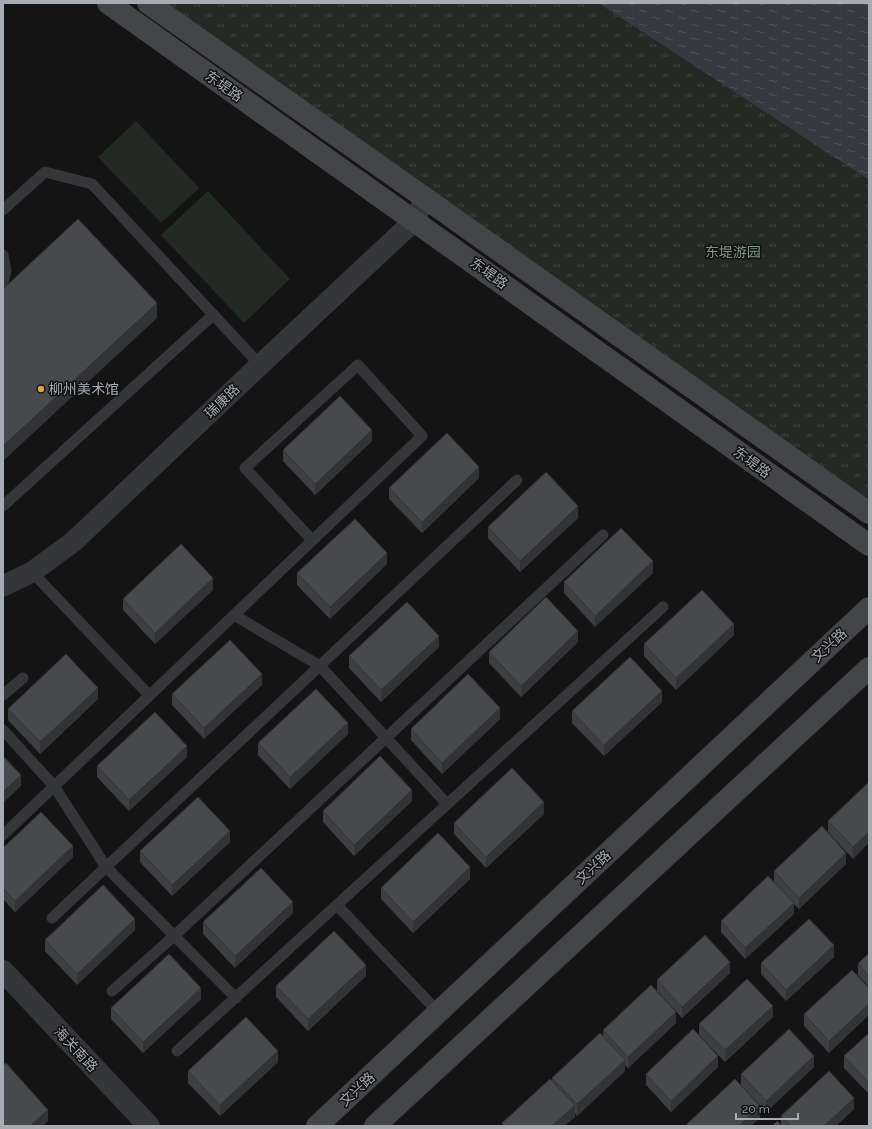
<svg xmlns="http://www.w3.org/2000/svg" width="872" height="1129" font-family="Raleway,'Noto Sans SC',sans-serif">
<style>
.park{fill:url(#park-tufts)}
.pitch{fill:#232923}
.water{fill:url(#water-ripples)}
.lines{fill:none;stroke-linecap:round;stroke-linejoin:round}
.service{stroke:#35363a;stroke-width:11}
.minor{stroke:#35363a;stroke-width:21}
.tertiary{stroke:#35363a;stroke-width:22}
.secondary{stroke:#444549;stroke-width:22}
.wall{fill:#3e3f42}
.shaded-wall{fill:#323336}
.building{fill:#48494d;stroke:#323336}
.poi-dot{fill:#daa547;stroke:#0f0f10;stroke-width:1.5}
.labels{text-anchor:middle;stroke-width:3;stroke-linejoin:round;paint-order:stroke}
.street-label{font-size:14px;fill:#a7abb4;stroke:#0f0f10}
.park-label{font-size:14px;fill:#809c81;stroke:#0f0f10}
.poi-label{font-size:14px;fill:#a7abb4;stroke:#0f0f10;text-anchor:start}
</style>
<defs>
<pattern id="park-tufts" width="24" height="20" patternUnits="userSpaceOnUse"><rect width="24" height="20" fill="#232923"/><path d="M3 7l-1-3M5 7V3M7 7l1-3M15 17l-1-3M17 17v-4M19 17l1-3" fill="none" stroke="#404541"/></pattern>
<pattern id="water-ripples" width="26" height="14" patternUnits="userSpaceOnUse"><rect width="26" height="14" fill="#333a40"/><path d="M2 4q2-2 4 0t4 0M15 11q2-2 4 0t4 0" fill="none" stroke="#4e5459"/></pattern>
</defs>
<rect width="100%" height="100%" fill="#141415"/>
<polygon class="park" points="148,3 598,3 869,180 869,513"/>
<g class="pitch">
<polygon points="136,121 199,188 161,223 98,157"/>
<polygon points="208,191 290,279 244,323 161,235"/>
</g>
<polygon class="water" points="598,3 869,3 869,180"/>
<g class="lines">
<g class="service">
<polyline points="3,210 45,172 92,184 260,365"/>
<polyline points="3,255 6,271 3,283"/>
<polyline points="3,506 213,315"/>
<polyline points="32,572 149,695"/>
<polyline points="234,615 320,666 447,804"/>
<polyline points="3,695 23,678"/>
<polyline points="3,730 54,786 106,867 236,998"/>
<polyline points="3,835 422,436 358,365 245,468 312,540"/>
<polyline points="337,905 438,1012"/>
<polyline points="52,918 517,480"/>
<polyline points="112,991 174,936 603,535"/>
<polyline points="177,1051 663,607"/>
</g>
<polyline class="minor" points="3,586 32,572 73,542 260,365 415,220 425,198"/>
<polyline class="tertiary" points="3,971 149,1126"/>
<g class="secondary">
<polyline points="108,3 869,545"/>
<polyline points="148,3 425,198 869,513"/>
<polyline points="317,1126 869,608"/>
<polyline points="375,1126 869,668"/>
</g>
</g>
<g class="wall">
<polygon points="372,441 315,495 283,461 283,450"/>
<polygon points="479,478 422,533 389,499 389,488"/>
<polygon points="578,518 520,572 488,538 488,527"/>
<polygon points="387,564 330,619 297,585 297,573"/>
<polygon points="653,573 595,627 564,593 564,582"/>
<polygon points="213,590 155,644 123,610 123,599"/>
<polygon points="734,635 676,690 644,656 644,644"/>
<polygon points="578,642 521,697 489,663 489,652"/>
<polygon points="439,647 381,702 349,668 349,656"/>
<polygon points="262,685 204,739 172,705 172,694"/>
<polygon points="98,699 40,754 8,720 8,709"/>
<polygon points="662,702 604,756 572,723 572,711"/>
<polygon points="500,719 442,774 411,740 411,729"/>
<polygon points="348,734 290,789 258,755 258,743"/>
<polygon points="187,757 129,811 97,777 97,766"/>
<polygon points="869,782 853,859 828,832 828,821"/>
<polygon points="412,801 354,856 323,822 323,811"/>
<polygon points="544,814 486,868 454,834 454,823"/>
<polygon points="230,842 172,896 140,862 140,851"/>
<polygon points="3,848 73,857 15,912 3,899"/>
<polygon points="846,864 799,909 794,904 794,914 745,959 721,932 721,921 774,882 774,871"/>
<polygon points="470,879 413,933 381,899 381,888"/>
<polygon points="293,913 235,968 203,934 203,922"/>
<polygon points="135,930 77,985 45,951 45,940"/>
<polygon points="869,953 869,987 858,975 858,964"/>
<polygon points="834,957 786,1001 761,974 761,963"/>
<polygon points="730,973 682,1018 657,991 657,980"/>
<polygon points="366,976 308,1031 276,997 276,986"/>
<polygon points="869,988 829,1053 804,1026 804,1014"/>
<polygon points="201,999 143,1053 111,1019 111,1008"/>
<polygon points="773,1017 725,1062 699,1035 699,1024"/>
<polygon points="676,1023 628,1068 625,1065 625,1071 577,1116 575,1113 575,1117 564,1126 502,1126 502,1123 552,1081 552,1078 603,1036 603,1030"/>
<polygon points="869,1033 869,1094 844,1068 844,1056"/>
<polygon points="278,1062 220,1116 188,1083 188,1071"/>
<polygon points="718,1067 671,1112 646,1085 646,1074"/>
<polygon points="814,1067 766,1112 741,1085 741,1074"/>
<polygon points="854,1109 836,1126 772,1126 781,1125 781,1116"/>
</g>
<g class="shaded-wall">
<polygon points="157,303 157,318 3,461 3,446"/>
<polygon points="372,430 372,441 315,495 315,484"/>
<polygon points="479,467 479,478 422,533 422,522"/>
<polygon points="578,506 578,518 520,572 520,561"/>
<polygon points="387,553 387,564 330,619 330,607"/>
<polygon points="653,561 653,573 595,627 595,616"/>
<polygon points="213,578 213,590 155,644 155,633"/>
<polygon points="734,624 734,635 676,690 676,678"/>
<polygon points="578,631 578,642 521,697 521,686"/>
<polygon points="439,636 439,647 381,702 381,690"/>
<polygon points="262,674 262,685 204,739 204,728"/>
<polygon points="98,688 98,699 40,754 40,742"/>
<polygon points="662,691 662,702 604,756 604,745"/>
<polygon points="500,708 500,719 442,774 442,763"/>
<polygon points="348,723 348,734 290,789 290,777"/>
<polygon points="187,746 187,757 129,811 129,800"/>
<polygon points="21,775 21,786 3,803 3,792"/>
<polygon points="412,790 412,801 354,856 354,845"/>
<polygon points="544,802 544,814 486,868 486,857"/>
<polygon points="230,831 230,842 172,896 172,885"/>
<polygon points="869,832 869,843 853,859 853,847"/>
<polygon points="73,846 73,857 15,912 15,901"/>
<polygon points="846,853 846,864 799,909 799,898"/>
<polygon points="470,867 470,879 413,933 413,922"/>
<polygon points="293,902 293,913 235,968 235,956"/>
<polygon points="794,903 794,914 745,959 745,948"/>
<polygon points="135,919 135,930 77,985 77,974"/>
<polygon points="834,945 834,957 786,1001 786,990"/>
<polygon points="730,962 730,973 682,1018 682,1007"/>
<polygon points="366,965 366,976 308,1031 308,1019"/>
<polygon points="201,988 201,999 143,1053 143,1042"/>
<polygon points="869,1004 869,1015 829,1053 829,1041"/>
<polygon points="773,1006 773,1017 725,1062 725,1050"/>
<polygon points="676,1012 676,1023 628,1068 628,1057"/>
<polygon points="278,1051 278,1062 220,1116 220,1105"/>
<polygon points="718,1056 718,1067 671,1112 671,1101"/>
<polygon points="814,1056 814,1067 766,1112 766,1101"/>
<polygon points="625,1060 625,1071 577,1116 577,1104"/>
<polygon points="854,1098 854,1109 836,1126 824,1126"/>
<polygon points="575,1105 575,1117 564,1126 552,1126"/>
<polygon points="760,1106 760,1118 751,1126 739,1126"/>
<polygon points="48,1110 48,1121 43,1126 30,1126"/>
</g>
<g class="building">
<polygon points="78,219 157,303 3,446 3,289"/>
<polygon points="340,396 372,430 315,484 283,450"/>
<polygon points="447,433 479,467 422,522 389,488"/>
<polygon points="546,472 578,506 520,561 488,527"/>
<polygon points="355,519 387,553 330,607 297,573"/>
<polygon points="621,528 653,561 595,616 564,582"/>
<polygon points="181,544 213,578 155,633 123,599"/>
<polygon points="702,590 734,624 676,678 644,644"/>
<polygon points="546,597 578,631 521,686 489,652"/>
<polygon points="407,602 439,636 381,690 349,656"/>
<polygon points="230,640 262,674 204,728 172,694"/>
<polygon points="66,654 98,688 40,742 8,709"/>
<polygon points="630,657 662,691 604,745 572,711"/>
<polygon points="468,674 500,708 442,763 411,729"/>
<polygon points="316,689 348,723 290,777 258,743"/>
<polygon points="155,712 187,746 129,800 97,766"/>
<polygon points="3,756 21,775 3,792"/>
<polygon points="380,756 412,790 354,845 323,811"/>
<polygon points="512,768 544,802 486,857 454,823"/>
<polygon points="869,782 869,832 853,847 828,821"/>
<polygon points="198,797 230,831 172,885 140,851"/>
<polygon points="41,812 73,846 15,901 3,888 3,848"/>
<polygon points="822,826 846,853 799,898 774,871"/>
<polygon points="438,833 470,867 413,922 381,888"/>
<polygon points="261,868 293,902 235,956 203,922"/>
<polygon points="768,876 794,903 745,948 721,921"/>
<polygon points="103,885 135,919 77,974 45,940"/>
<polygon points="809,919 834,945 786,990 761,963"/>
<polygon points="334,931 366,965 308,1019 276,986"/>
<polygon points="705,935 730,962 682,1007 657,980"/>
<polygon points="869,953 869,976 858,964"/>
<polygon points="169,954 201,988 143,1042 111,1008"/>
<polygon points="852,970 869,988 869,1004 829,1041 804,1014"/>
<polygon points="747,979 773,1006 725,1050 699,1024"/>
<polygon points="651,985 676,1012 628,1057 603,1030"/>
<polygon points="246,1017 278,1051 220,1105 188,1071"/>
<polygon points="693,1029 718,1056 671,1101 646,1074"/>
<polygon points="789,1029 814,1056 766,1101 741,1074"/>
<polygon points="600,1033 625,1060 577,1104 552,1078"/>
<polygon points="869,1033 869,1083 844,1056"/>
<polygon points="6,1063 48,1110 30,1126 3,1126 3,1065"/>
<polygon points="829,1071 854,1098 824,1126 791,1126 781,1116"/>
<polygon points="550,1079 575,1105 552,1126 504,1126 502,1123"/>
<polygon points="735,1079 760,1106 739,1126 688,1126 687,1124"/>
<polygon points="777,1121 782,1126 772,1126"/>
</g>
<circle class="poi-dot" cx="41" cy="389" r="4"/>
<g class="labels">
<g class="street-label">
<text transform="translate(224 86) rotate(35)" y="5">东堤路</text>
<text transform="translate(489 273) rotate(36)" y="5">东堤路</text>
<text transform="translate(222 401) rotate(-44)" y="5">瑞康路</text>
<text transform="translate(752 462) rotate(36)" y="5">东堤路</text>
<text transform="translate(829 645) rotate(-43)" y="5">文兴路</text>
<text transform="translate(593 867) rotate(-43)" y="5">文兴路</text>
<text transform="translate(76 1049) rotate(47)" y="5">海关南路</text>
<text transform="translate(357 1089) rotate(-43)" y="5">文兴路</text>
</g>
<g class="park-label">
<text x="733" y="257">东堤游园</text>
</g>
<g class="poi-label">
<text x="49" y="394">柳州美术馆</text>
</g>
</g>
<rect width="872" height="1129" fill="none" stroke="#a7abb4" stroke-width="8"/>
<path d="M736 1113v6h62v-6" fill="none" stroke="#a7abb4" stroke-width="2"/>
<text x="742" y="1113" font-size="12" fill="#a7abb4" stroke="#0f0f10" stroke-width="3" paint-order="stroke">20 m</text>
</svg>
